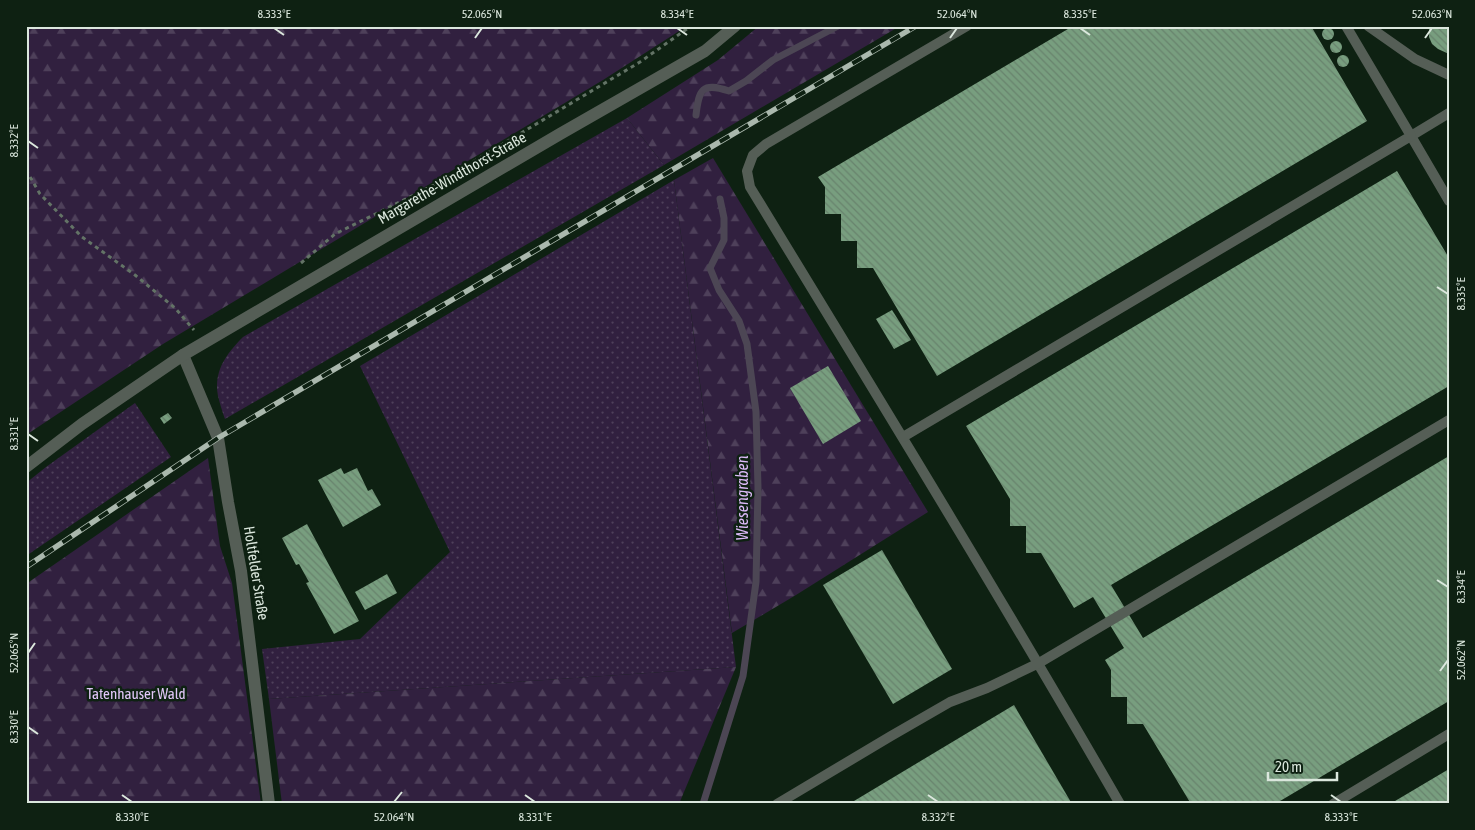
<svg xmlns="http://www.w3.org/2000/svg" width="1475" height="830" font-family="'Asap Condensed',sans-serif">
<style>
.green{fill:url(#green-dots)}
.forest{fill:url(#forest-firs)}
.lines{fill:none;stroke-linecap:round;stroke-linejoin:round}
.stream{stroke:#4c4654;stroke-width:7}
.building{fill:url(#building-back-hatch)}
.path{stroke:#637366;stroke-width:3;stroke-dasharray:4 4;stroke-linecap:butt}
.service{stroke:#555e56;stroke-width:10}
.minor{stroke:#555e56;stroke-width:12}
.rail-casing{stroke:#aab8ad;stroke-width:5.5}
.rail{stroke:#0e2112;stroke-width:4;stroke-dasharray:11;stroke-linecap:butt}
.ticks{fill:none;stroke:#dbe7dd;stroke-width:2}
.labels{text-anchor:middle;stroke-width:5;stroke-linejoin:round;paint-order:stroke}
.street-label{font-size:15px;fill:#dbe7dd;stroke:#0e2112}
.park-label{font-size:15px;fill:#e2c7f9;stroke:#0e2112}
.water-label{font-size:16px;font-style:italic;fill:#dcbaf8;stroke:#0e2112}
.neatline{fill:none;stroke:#dbe7dd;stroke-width:2}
.ticks-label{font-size:12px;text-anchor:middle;fill:#dbe7dd}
</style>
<defs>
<pattern id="green-dots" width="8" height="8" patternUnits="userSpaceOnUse" patternTransform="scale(1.25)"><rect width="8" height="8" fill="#31203f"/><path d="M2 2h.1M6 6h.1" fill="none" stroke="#4e405a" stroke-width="1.8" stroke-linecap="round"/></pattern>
<pattern id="forest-firs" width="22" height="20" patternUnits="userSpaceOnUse" patternTransform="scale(1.25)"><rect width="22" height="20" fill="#31203f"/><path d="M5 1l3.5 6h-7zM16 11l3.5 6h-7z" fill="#4e405a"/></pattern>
<pattern id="building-back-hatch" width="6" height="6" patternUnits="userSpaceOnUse" patternTransform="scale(1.25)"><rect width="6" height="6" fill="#789e7f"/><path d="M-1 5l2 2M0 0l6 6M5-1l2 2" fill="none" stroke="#68836d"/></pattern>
</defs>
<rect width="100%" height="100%" fill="#0e2112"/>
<g class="green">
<path d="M627,118l37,47 -439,254c-3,-8 -5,-15 -7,-23 -5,-25 9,-43 25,-59z"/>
<polygon points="674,180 736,667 269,699 262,649 360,639 450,552 360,366"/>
<polygon points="135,403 171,457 26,556 26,483 46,467"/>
</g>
<g class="forest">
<polygon points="26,26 687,26 603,80 163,344 26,435"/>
<polygon points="759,26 900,26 664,165 627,118 718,60"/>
<polygon points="713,158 928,512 796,595 732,633 674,180"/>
<polygon points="208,458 220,546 232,583 261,804 26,804 26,584"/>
<polygon points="736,667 679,804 282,804 269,699"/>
</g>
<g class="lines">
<g class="stream">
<path d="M696,115c3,-26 6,-33 33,-24l17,-10 27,-21 65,-34"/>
<polyline points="703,804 743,676 756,582 758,488 756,412 747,344 739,321 719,290 710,268 724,240 724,218 720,199"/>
</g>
</g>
<g class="building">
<polygon points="1073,26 1311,26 1367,121 937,376 873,268 857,268 857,241 841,241 841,214 825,214 825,187 818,177"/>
<polygon points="1429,26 1449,26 1449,54 1438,49 1432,44 1429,37"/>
<circle cx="1328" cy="34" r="6"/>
<circle cx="1336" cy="47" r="6"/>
<circle cx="1343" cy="61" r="6"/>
<polygon points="1397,171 1449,258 1449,386 1111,585 1143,638 1449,456 1449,701 1275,804 1191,804 1143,724 1127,724 1127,697 1111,697 1111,670 1105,660 1124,648 1093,597 1074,608 1041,553 1026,553 1026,526 1010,526 1010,499 966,426"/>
<polygon points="892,310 911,340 894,349 876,319"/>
<polygon points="828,366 861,421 823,444 790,388"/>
<polygon points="168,413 172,418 164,424 160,418"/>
<polygon points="341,468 344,474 357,468 368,491 372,489 381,505 343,527 318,480"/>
<polygon points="307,524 359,621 334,634 306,583 309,582 299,564 296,565 282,538"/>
<polygon points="882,550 952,669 893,704 823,585"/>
<polygon points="387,574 397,593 365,610 355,592"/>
<polygon points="1014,705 1072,804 849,804"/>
<polygon points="1449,769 1449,804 1390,804"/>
</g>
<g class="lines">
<g class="path">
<polyline points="466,166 640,62 691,26"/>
<polyline points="26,170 40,194 82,237 135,275 175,308 194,330"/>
<polyline points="301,263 335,234 440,182"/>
</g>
<g class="service">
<path d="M967,26l-201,118 -13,11 -6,16 3,16c125,205 250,409 370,617"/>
<polyline points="1368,26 1415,59 1449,75"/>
<polyline points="1449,113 1411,136 1449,201"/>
<polyline points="903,437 1411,136 1346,26"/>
<polyline points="777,804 891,736 950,702 987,688 1039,663 1449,420"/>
<polyline points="1333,804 1449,734"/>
</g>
<g class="minor">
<polyline points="183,355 218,438 228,502 241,571 269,804"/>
<polyline points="26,467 82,424 183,355 560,134 705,51 735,26"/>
</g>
<g class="rail-casing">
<polyline id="rail" points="26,567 218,438 916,26"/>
</g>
<use href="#rail" class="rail"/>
</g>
<path class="ticks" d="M274,28l10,7M677,28l10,7M1080,28l10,7M475,38l7,-10M950,38l7,-10M1425,38l7,-10M28,141l10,7M1437,287l11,7M28,434l10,7M1437,580l11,7M28,653l7,-10M1440,671l8,-11M28,727l10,7M122,795l10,7M525,795l10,7M928,795l10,7M1331,795l10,7M394,802l8,-10"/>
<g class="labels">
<g class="street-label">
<text transform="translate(452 178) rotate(-30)" y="5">Margarethe-Windthorst-Straße</text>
<text transform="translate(256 573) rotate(81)" y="5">Holtfelder Straße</text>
</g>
<g class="park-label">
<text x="136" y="699">Tatenhauser Wald</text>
</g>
<g class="water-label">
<text transform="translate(742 498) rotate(-90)" y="6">Wiesengraben</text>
</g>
</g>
<rect width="1475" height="830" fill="none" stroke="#0e2112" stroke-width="55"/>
<path d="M1268 772v8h69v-8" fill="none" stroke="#dbe7dd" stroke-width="2.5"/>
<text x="1275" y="772" font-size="15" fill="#dbe7dd" stroke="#0e2112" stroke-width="4" paint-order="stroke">20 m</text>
<rect x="28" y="28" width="1420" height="774" class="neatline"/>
<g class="ticks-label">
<text x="274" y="18">8.333°E</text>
<text x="482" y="18">52.065°N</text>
<text x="677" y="18">8.334°E</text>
<text x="957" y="18">52.064°N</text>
<text x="1080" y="18">8.335°E</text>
<text x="1432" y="18">52.063°N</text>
<text transform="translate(14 141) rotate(-90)" y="4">8.332°E</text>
<text transform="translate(1461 294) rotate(-90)" y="4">8.335°E</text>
<text transform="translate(14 434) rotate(-90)" y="4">8.331°E</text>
<text transform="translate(1461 587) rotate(-90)" y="4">8.334°E</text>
<text transform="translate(14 653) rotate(-90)" y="4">52.065°N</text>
<text transform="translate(1461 660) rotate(-90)" y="4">52.062°N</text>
<text transform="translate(14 727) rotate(-90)" y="4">8.330°E</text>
<text x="132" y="821">8.330°E</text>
<text x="394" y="821">52.064°N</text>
<text x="535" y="821">8.331°E</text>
<text x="938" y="821">8.332°E</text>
<text x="1341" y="821">8.333°E</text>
</g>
</svg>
